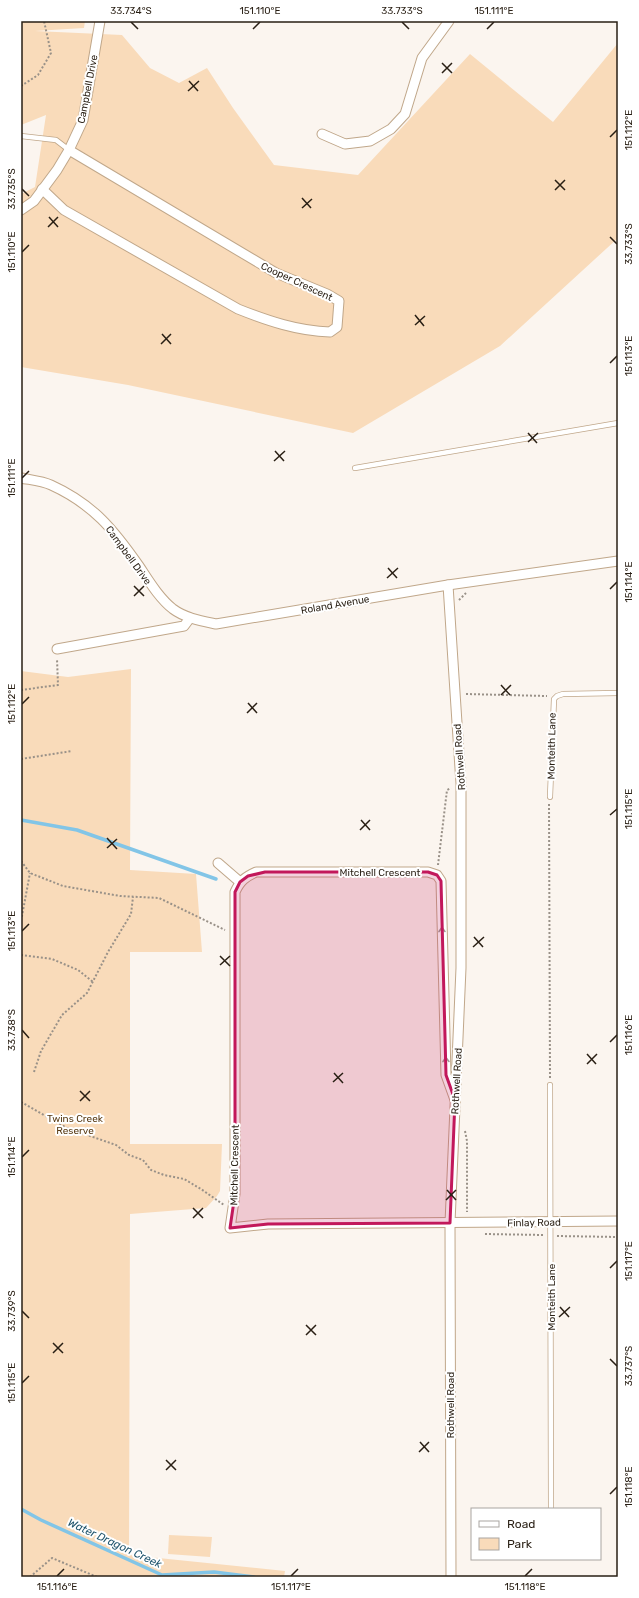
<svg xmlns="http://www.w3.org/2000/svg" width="639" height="1598" font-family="Rubik,sans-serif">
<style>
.green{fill:#f9dbba}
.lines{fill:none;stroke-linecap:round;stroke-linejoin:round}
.stream{stroke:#82c5e7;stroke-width:3.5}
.service-casing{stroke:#c0a78a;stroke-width:6}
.minor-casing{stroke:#c0a78a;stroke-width:11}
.path{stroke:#999188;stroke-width:2;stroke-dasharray:2 2;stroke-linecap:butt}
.service{stroke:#fff;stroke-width:4.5}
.minor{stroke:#fff;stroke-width:9}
.oneway{stroke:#9f9a95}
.marked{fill:#c2185b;fill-opacity:0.2;stroke:#c2185b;stroke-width:3;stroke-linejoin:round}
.ticks{fill:none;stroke:#291f14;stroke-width:1.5}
.labels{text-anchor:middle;stroke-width:4;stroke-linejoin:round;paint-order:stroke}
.street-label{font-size:10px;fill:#291f14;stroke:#fff}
.park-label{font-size:10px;fill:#573912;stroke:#fff}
.water-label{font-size:11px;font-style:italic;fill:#23576f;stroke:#fff}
.neatline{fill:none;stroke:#291f14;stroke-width:1.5}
.ticks-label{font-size:10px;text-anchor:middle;fill:#291f14}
</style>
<rect width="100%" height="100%" fill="#fbf5ef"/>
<g class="green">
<polygon points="21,21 85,21 84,28 35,31 122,35 150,68 179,83 207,68 233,108 274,165 358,175 470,54 553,122 618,43 618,238 500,346 353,433 128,385 21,367 21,194 35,187 46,115 21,125"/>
<polygon points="131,669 130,870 196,874 202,952 130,952 130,1144 222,1144 220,1191 217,1196 206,1208 130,1214 129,1555 285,1571 284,1577 21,1577 21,671 68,677"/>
<polygon points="169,1535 212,1537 210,1557 168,1554"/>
</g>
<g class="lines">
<g class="stream">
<polyline points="21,820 77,830 216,879"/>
<polyline points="21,1509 41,1520 162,1575 214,1572 254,1577"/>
</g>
<g class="service-casing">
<g id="service">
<polyline points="21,136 56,140 69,150"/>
<polyline points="355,468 618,423"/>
<polyline points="550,797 554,699 557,696 563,694 618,693"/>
<polyline points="550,1085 551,1509"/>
</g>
</g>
<g class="minor-casing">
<g id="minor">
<polyline points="322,134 345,144 370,141 391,129 405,114 422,58 449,21"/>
<path d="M42,189l22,21 174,99c30,12 60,22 92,23l7,-5 2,-26 -12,-7 -51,-21 -207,-123"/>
<polyline points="21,210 34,201 57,170 69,150 83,120 100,21"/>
<path d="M21,478c10,2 21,3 30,7 42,19 63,45 88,81 10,15 20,32 34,43 12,9 29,12 43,15l232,-39 170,-24"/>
<polyline points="448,585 461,784 461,968 450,1223 451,1577"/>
<polyline points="57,649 184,626 190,618"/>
<polyline points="218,863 240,882"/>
<path d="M455,1100l-9,-25 -5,-194 -4,-6 -9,-3h-172c-11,5 -16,9 -21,20v302l-5,34 38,-4 350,-3"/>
</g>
</g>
<g class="path">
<polyline points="21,86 38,75 51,53 44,21"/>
<polyline points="459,600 466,593"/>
<polyline points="21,690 58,685 57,659"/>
<polyline points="466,694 547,696"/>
<polyline points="21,759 72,751"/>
<polyline points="549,804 550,1078"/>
<polyline points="21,861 30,873 63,886 120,896 159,898 225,930"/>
<polyline points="438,865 447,790 451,788"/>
<polyline points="21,916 22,916 30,873"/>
<polyline points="21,955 52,959 78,970 93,982"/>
<polyline points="34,1072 41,1051 62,1015 87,993 108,952 131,914 133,897"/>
<polyline points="21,1102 67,1128 116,1145 129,1155 143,1160 151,1170 164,1175 184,1179 201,1189 224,1205"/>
<polyline points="465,1131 467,1141 467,1212"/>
<polyline points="485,1234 543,1235"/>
<polyline points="557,1236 618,1237"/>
<polyline points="30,1577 52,1558 97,1577"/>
</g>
<use href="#service" class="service"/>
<use href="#minor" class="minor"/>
</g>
<defs><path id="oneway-shaft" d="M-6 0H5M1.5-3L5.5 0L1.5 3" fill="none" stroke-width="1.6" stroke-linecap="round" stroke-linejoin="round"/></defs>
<g class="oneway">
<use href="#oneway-shaft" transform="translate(442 933) rotate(-91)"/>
<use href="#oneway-shaft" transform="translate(446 1063) rotate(-91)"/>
</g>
<path class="marked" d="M265,872h163l9,3 4,6 5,194 9,25 -5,123 -182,1 -38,4 5,-34v-302l5,-10 8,-6z"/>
<path class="ticks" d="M131,22l7,7M402,22l7,7M253,29l7,-7M487,29l7,-7M442,63l10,10M442,73l10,-10M189,81l9,10M188,91l11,-10M610,137l7,-7M555,180l10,10M22,189l7,7M555,190l10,-10M302,198l9,10M302,208l10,-9M49,217l9,10M48,227l10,-10M610,237l7,7M22,252l7,-7M415,315l9,11M415,325l10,-9M162,334l9,10M161,344l10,-10M610,363l7,-7M528,433l9,10M528,442l10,-9M275,451l9,10M274,461l11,-10M22,478l7,-7M388,568l9,10M387,578l11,-10M134,586l10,10M610,589l7,-7M134,596l10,-10M501,685l9,10M501,695l10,-10M248,703l9,10M22,704l7,-7M247,713l10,-10M610,815l7,-6M361,820l9,10M360,830l10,-10M107,838l10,11M107,848l10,-9M22,931l7,-7M474,937l9,10M473,947l11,-10M220,956l10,10M220,965l10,-9M22,1030l7,8M610,1042l7,-7M587,1054l9,10M587,1064l10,-10M334,1073l9,10M333,1082l10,-9M80,1091l10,10M80,1101l10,-10M22,1157l7,-7M447,1190l9,10M446,1200l10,-10M193,1208l10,10M193,1218l10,-10M610,1268l7,-7M560,1307l9,10M22,1311l7,7M559,1317l11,-10M306,1325l10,10M306,1335l10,-10M53,1343l10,10M53,1353l10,-10M610,1359l7,7M22,1383l7,-7M420,1442l9,10M419,1452l10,-10M166,1460l10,10M166,1470l10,-10M610,1494l7,-7M57,1576l7,-7M291,1576l7,-7M525,1576l7,-7"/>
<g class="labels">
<g class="street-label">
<text transform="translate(87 89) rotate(-79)" y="4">Campbell Drive</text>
<text transform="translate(297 281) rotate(25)" y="4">Cooper Crescent</text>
<text transform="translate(129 555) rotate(54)" y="4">Campbell Drive</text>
<text transform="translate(335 604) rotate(-10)" y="4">Roland Avenue</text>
<text transform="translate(551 746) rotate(-89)" y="4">Monteith Lane</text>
<text transform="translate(459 757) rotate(-94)" y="4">Rothwell Road</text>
<text x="380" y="876">Mitchell Crescent</text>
<text transform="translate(456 1081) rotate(-87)" y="4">Rothwell Road</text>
<text transform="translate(234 1165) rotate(-89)" y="4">Mitchell Crescent</text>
<text transform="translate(534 1222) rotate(-1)" y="4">Finlay Road</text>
<text transform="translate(551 1297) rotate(-90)" y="4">Monteith Lane</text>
<text transform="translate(450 1405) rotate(-90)" y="4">Rothwell Road</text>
</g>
<g class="park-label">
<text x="75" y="1122">Twins Creek<tspan x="75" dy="12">Reserve</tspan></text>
</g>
<g class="water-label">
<text transform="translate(115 1543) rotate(25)" y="4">Water Dragon Creek</text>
</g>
</g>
<rect width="639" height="1598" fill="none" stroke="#ffffff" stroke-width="44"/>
<rect x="471" y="1508" width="130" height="52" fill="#ffffff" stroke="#a9a5a1"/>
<rect x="479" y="1521" width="20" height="6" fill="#ffffff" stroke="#a9a5a1"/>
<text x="507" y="1528" font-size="12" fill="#291f14">Road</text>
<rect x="479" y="1538" width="20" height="12" fill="#f9dbba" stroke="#a9a5a1"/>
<text x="507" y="1548" font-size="12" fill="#291f14">Park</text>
<rect x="22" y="22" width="595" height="1554" class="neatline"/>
<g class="ticks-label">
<text x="131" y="14">33.734°S</text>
<text x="260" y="14">151.110°E</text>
<text x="402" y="14">33.733°S</text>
<text x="494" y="14">151.111°E</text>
<text transform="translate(628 130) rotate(-90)" y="4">151.112°E</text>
<text transform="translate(11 189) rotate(-90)" y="4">33.735°S</text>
<text transform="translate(628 244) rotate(-90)" y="4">33.733°S</text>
<text transform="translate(11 252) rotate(-90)" y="4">151.110°E</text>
<text transform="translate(628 356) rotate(-90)" y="4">151.113°E</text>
<text transform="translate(11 478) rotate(-90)" y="4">151.111°E</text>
<text transform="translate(628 582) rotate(-90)" y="4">151.114°E</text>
<text transform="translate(11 704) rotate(-90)" y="4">151.112°E</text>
<text transform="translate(628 809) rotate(-90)" y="4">151.115°E</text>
<text transform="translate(11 931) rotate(-90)" y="4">151.113°E</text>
<text transform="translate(11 1030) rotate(-90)" y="4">33.738°S</text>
<text transform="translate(628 1035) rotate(-90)" y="4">151.116°E</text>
<text transform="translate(11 1157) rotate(-90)" y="4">151.114°E</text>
<text transform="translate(628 1261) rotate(-90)" y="4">151.117°E</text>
<text transform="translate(11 1311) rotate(-90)" y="4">33.739°S</text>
<text transform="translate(628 1366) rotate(-90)" y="4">33.737°S</text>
<text transform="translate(11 1383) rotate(-90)" y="4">151.115°E</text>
<text transform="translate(628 1487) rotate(-90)" y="4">151.118°E</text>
<text x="57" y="1590">151.116°E</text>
<text x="291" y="1590">151.117°E</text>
<text x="525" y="1590">151.118°E</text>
</g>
</svg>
